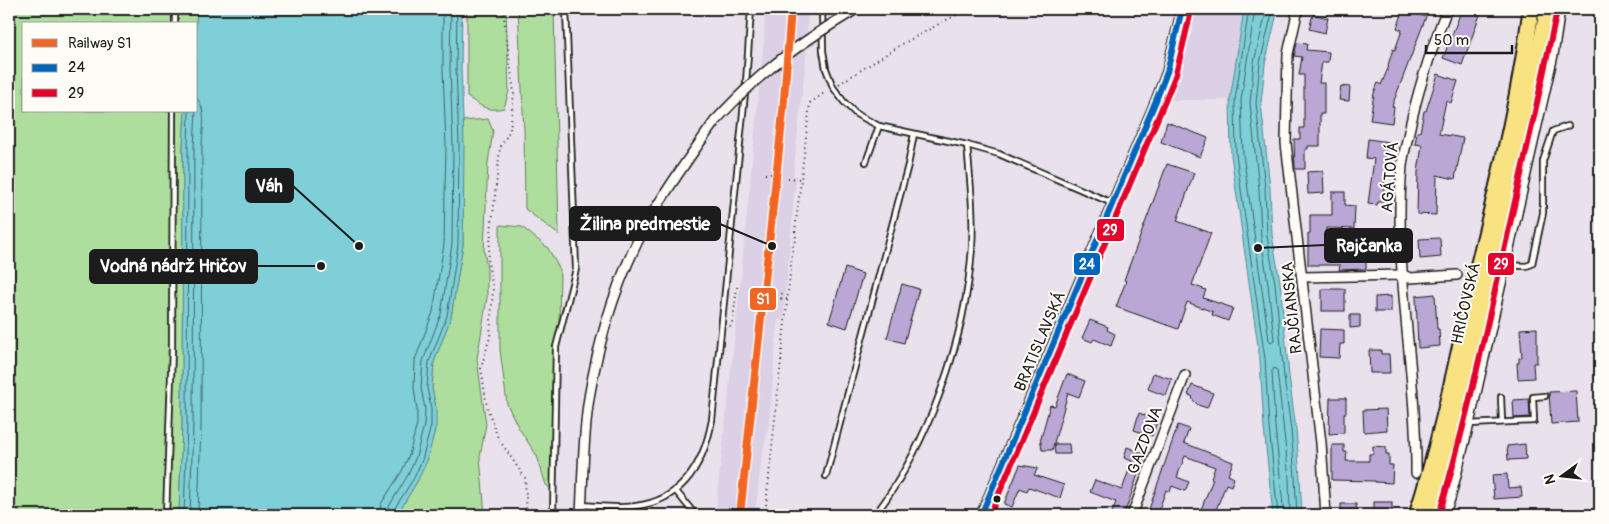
<svg xmlns="http://www.w3.org/2000/svg" width="1609" height="524" font-family="Pangolin,sans-serif">
<style>
.built{fill:#dbd0e6}
.green{fill:#aede9d;stroke:#657d5c}
.water{fill:#7ecfd8;stroke:#57878d}
.lines{fill:none;stroke-linecap:round;stroke-linejoin:round}
.shore{stroke:#436467;stroke-width:1}
.building{fill:#baa7d6;stroke:#1c1c1c}
.lane-casing{stroke:#1c1c1c;stroke-width:8}
.street-casing{stroke:#1c1c1c;stroke-width:12}
.primary-casing{stroke:#1c1c1c;stroke-width:19}
.path{stroke:#1c1c1c;stroke-width:2;stroke-dasharray:1 4;stroke-linecap:butt}
.lane{stroke:#fdfcf7;stroke-width:4.5}
.street{stroke:#fdfcf7;stroke-width:9}
.primary{stroke:#f8e281;stroke-width:15}
.street-bridge-casing{stroke:#1c1c1c;stroke-width:12;stroke-linecap:butt}
.street-bridge{stroke:#fdfcf7;stroke-width:9}
.bus-1-casing{stroke:#fdfcf7;stroke-width:10}
.bus-2-casing{stroke:#fdfcf7;stroke-width:10}
.bus-1{stroke:#0065bd;stroke-width:6}
.bus-2{stroke:#e4002b;stroke-width:6}
.rail-1-casing{stroke:#fdfcf7;stroke-width:11}
.rail-1{stroke:#f26522;stroke-width:8}
.bus-dot{fill:#1c1c1c;stroke:#fdfcf7;stroke-width:2}
.labels{text-anchor:middle;stroke-width:4;stroke-linejoin:round;paint-order:stroke}
.street-label{font-size:16px;fill:#1c1c1c;stroke:#fdfcf7}
.leader{fill:none;stroke:#1c1c1c;stroke-width:2}
.callout-dot{fill:#1c1c1c;stroke:#fdfcf7;stroke-width:2}
.callout{fill:#1c1c1c;stroke:#1c1c1c;stroke-width:2}
.callout-label{font-size:18px;text-anchor:middle;font-weight:bold;fill:#fff}
.line-badge{stroke:#fdfcf7;stroke-width:2}
.badge-label{font-size:14px;text-anchor:middle;font-weight:bold;fill:#fff}
</style>
<rect width="100%" height="100%" fill="#e9e2ed"/>
<filter id="ink" filterUnits="userSpaceOnUse"><feTurbulence type="fractalNoise" baseFrequency=".02" numOctaves="2"/><feDisplacementMap in="SourceGraphic" scale="10" xChannelSelector="R" yChannelSelector="G"/><feConvolveMatrix kernelMatrix="1 2 1 2 8 2 1 2 1" color-interpolation-filters="sRGB"/></filter>
<g filter="url(#ink)">
<g class="built">
<polygon points="765,9 808,9 806,58 793,176 796,176 783,320 778,320 769,425 762,456 755,515 715,515 737,317 764,39"/>
<polygon points="1190,9 1244,9 1230,100 1164,100 1184,38"/>
</g>
<g class="green">
<polygon points="9,9 197,9 196,24 24,24 24,111 185,111 183,146 182,424 179,515 9,515"/>
<path d="M467,9h39l3,82 -5,17c-18,4 -22,-2 -37,-11z"/>
<polygon points="518,9 554,9 559,235 525,209 524,130"/>
<polygon points="488,119 493,131 488,163 484,250 487,269 487,298 477,359 486,424 480,457 485,515 397,515 418,480 436,408 432,388 434,362 451,317 463,245 463,121"/>
<polygon points="500,225 522,227 548,248 560,270 556,492 546,485 537,456 518,427 507,404 500,350"/>
</g>
<g class="water">
<polygon points="197,9 462,9 461,68 464,145 463,245 451,317 434,362 432,388 436,408 436,426 427,461 418,480 397,515 179,515 182,424 183,146 185,111 196,111 196,24"/>
<polygon points="1244,9 1278,9 1265,64 1261,103 1270,188 1272,235 1280,282 1289,376 1296,429 1300,477 1302,515 1273,515 1264,428 1260,360 1231,155 1230,100"/>
</g>
<g class="lines">
<g class="shore">
<polyline points="1249,9 1235,100 1236,154 1265,359 1269,427 1278,515"/>
<polyline points="1255,9 1241,100 1243,154 1269,340 1271,342 1274,340 1268,284 1261,237 1259,189 1250,103 1254,62 1267,9"/>
<polyline points="1273,9 1260,63 1256,103 1265,188 1267,236 1275,283 1284,377 1291,430 1295,477 1297,515"/>
<path d="M196,97c12,13 6,34 6,50l-1,278 -3,90"/>
<polyline points="184,515 187,425 188,146 189,111"/>
<polyline points="190,515 193,424 194,147 196,111"/>
<polyline points="379,515 381,504 402,471 409,455 417,424 417,410 414,388 415,360 433,312 444,244 446,145 443,69 443,9"/>
<polyline points="386,515 388,508 408,475 416,457 424,425 425,409 421,388 423,361 441,314 452,244 453,145 450,69 451,9"/>
<polyline points="392,515 393,511 414,478 422,460 431,426 431,408 427,388 429,362 447,316 458,245 459,145 456,68 457,9"/>
<polyline points="1284,515 1275,427 1272,371 1274,368 1277,370 1289,478 1290,515"/>
</g>
</g>
<g class="building">
<polygon points="1404,9 1426,17 1392,106 1394,107 1392,123 1370,120 1374,93 1378,83 1381,85 1389,66 1388,65 1393,49 1395,50 1402,30 1397,28"/>
<polygon points="1462,9 1482,9 1462,65 1443,58"/>
<polygon points="1313,14 1328,18 1325,33 1309,29"/>
<polygon points="1297,43 1307,44 1306,50 1329,52 1328,62 1322,62 1319,83 1324,83 1324,114 1320,114 1320,146 1308,146 1308,149 1305,149 1305,169 1295,169 1294,139 1300,139 1300,128 1304,128 1304,75 1299,75 1302,57 1294,56"/>
<polygon points="1438,74 1458,81 1451,103 1446,101 1439,134 1463,138 1455,179 1437,175 1436,215 1417,214 1418,172 1422,145 1415,144 1417,132 1420,132 1424,111 1426,111"/>
<polygon points="1341,86 1350,87 1349,101 1339,100"/>
<polygon points="1167,122 1208,138 1200,157 1161,142"/>
<polygon points="1368,139 1389,142 1383,202 1378,202 1377,205 1368,204 1374,159 1366,158"/>
<polygon points="1167,164 1194,173 1177,221 1211,233 1192,285 1206,290 1203,298 1233,308 1228,321 1212,315 1213,312 1187,302 1178,329 1116,307 1126,281 1124,280"/>
<polygon points="1323,171 1324,193 1308,194 1307,172"/>
<polygon points="1332,192 1345,192 1345,205 1355,206 1354,229 1326,228 1326,254 1351,257 1354,231 1375,233 1374,237 1378,237 1376,252 1366,251 1366,269 1339,270 1340,265 1308,265 1308,234 1310,234 1310,215 1332,215"/>
<polygon points="1440,238 1441,257 1420,259 1419,239"/>
<polygon points="845,268 863,274 847,328 829,322"/>
<polygon points="902,284 919,289 904,343 887,338"/>
<rect x="1322" y="289" width="23" height="22"/>
<polygon points="1435,294 1437,329 1439,329 1440,346 1418,348 1416,296"/>
<polygon points="1391,296 1391,312 1375,312 1375,297"/>
<polygon points="1350,315 1360,315 1360,327 1350,328"/>
<polygon points="1090,320 1108,327 1107,330 1115,334 1111,346 1094,339 1092,342 1082,338"/>
<polygon points="1537,328 1537,363 1533,363 1534,378 1518,379 1517,363 1519,363 1519,358 1522,357 1520,329"/>
<polygon points="1320,329 1344,330 1344,344 1340,344 1339,358 1319,357"/>
<polygon points="1369,350 1381,350 1381,354 1389,354 1390,373 1370,373"/>
<polygon points="1153,373 1172,379 1166,396 1148,389"/>
<polygon points="1067,374 1085,381 1079,397 1068,393 1052,450 1042,450 1041,442 1040,442 1050,405 1055,406"/>
<polygon points="1192,385 1213,393 1207,408 1198,405 1193,400 1192,396 1188,395"/>
<polygon points="1576,391 1578,422 1551,424 1549,392"/>
<polygon points="1330,398 1346,398 1346,413 1344,413 1344,433 1329,434"/>
<polygon points="1529,399 1530,417 1514,418 1513,400"/>
<polygon points="1386,409 1387,430 1364,432 1363,410"/>
<polygon points="1139,413 1158,420 1152,436 1134,430"/>
<polygon points="1178,425 1189,429 1184,443 1233,462 1228,475 1234,478 1231,486 1226,484 1214,515 1208,515 1200,512 1213,479 1211,478 1215,467 1185,456 1177,477 1189,482 1185,491 1172,486 1170,492 1166,490 1157,515 1147,515"/>
<polygon points="1054,444 1069,444 1070,454 1055,454"/>
<polygon points="1525,444 1526,459 1508,460 1507,446"/>
<polygon points="1332,445 1344,445 1344,452 1347,452 1346,461 1369,461 1369,454 1373,454 1373,446 1386,447 1386,454 1389,454 1389,465 1393,465 1392,483 1375,482 1375,481 1332,480"/>
<polygon points="1127,447 1145,454 1124,515 1111,515 1116,502 1090,492 1095,480 1122,490 1132,461 1124,458"/>
<polygon points="1020,465 1038,468 1034,475 1064,485 1060,498 1029,487 1027,491 1020,488 1012,507 1004,504"/>
<polygon points="1507,474 1508,488 1521,487 1522,497 1494,499 1492,475"/>
<rect x="1374" y="502" width="18" height="13"/>
<polygon points="1341,504 1356,504 1357,515 1341,515"/>
</g>
<g class="lines">
<g class="lane-casing">
<g id="lane">
<polyline points="822,9 823,51 826,69 833,87 844,102 856,114 879,126 967,145 999,154 1112,203"/>
<polyline points="175,24 175,9"/>
<polyline points="866,162 879,126"/>
<polyline points="1505,265 1526,266 1532,264 1543,213 1543,161 1553,131 1568,126"/>
<polyline points="1501,397 1502,422"/>
<polyline points="1469,424 1534,421 1533,397 1545,396"/>
<polyline points="826,476 908,165 914,134"/>
<polyline points="675,490 693,512 693,515"/>
<path d="M582,505c18,1 36,4 54,1 48,-6 68,-43 76,-86l34,-337 5,-74"/>
<polyline points="166,515 172,349 173,111"/>
<polyline points="553,515 556,347 576,269 566,9"/>
<path d="M875,515c55,-73 91,-177 97,-268 2,-34 -2,-68 -5,-102"/>
</g>
</g>
<g class="street-casing">
<g id="street">
<polyline points="1298,9 1288,54 1286,143 1321,443 1326,515"/>
<polyline points="1303,277 1403,275 1410,278 1457,275"/>
<path d="M1416,473c1,-102 -23,-205 -14,-307 1,-10 4,-21 6,-30 9,-44 23,-86 39,-127"/>
<path d="M581,515c2,-39 2,-79 8,-117 10,-61 28,-119 57,-173 20,-36 45,-70 69,-104"/>
<polyline points="981,515 1157,98 1167,72 1182,9"/>
<polyline points="1132,515 1185,375"/>
<polyline points="1444,515 1450,499 1469,424 1553,55 1560,9"/>
</g>
</g>
<g class="primary-casing">
<g id="primary">
<path d="M1417,515c25,-78 41,-159 59,-239 21,-88 44,-177 55,-267"/>
<polyline points="1430,515 1444,468 1467,375 1530,97 1548,9"/>
</g>
</g>
<g class="path">
<polyline points="503,9 514,93 510,130 500,148 488,262 493,288 490,337 481,368 487,407 498,438 525,478 527,515"/>
<polyline points="839,84 904,43 967,9"/>
<polyline points="765,174 771,174"/>
<polyline points="788,178 800,179"/>
<polyline points="753,288 752,297 759,297"/>
<polyline points="776,298 787,299"/>
<polyline points="781,299 782,292"/>
<polyline points="730,327 733,320 737,287"/>
<polyline points="765,515 793,245 796,238 795,231 810,103 826,92"/>
</g>
<use href="#lane" class="lane"/>
<use href="#street" class="street"/>
<use href="#primary" class="primary"/>
<g class="street-bridge-casing">
<path id="street-bridge" d="M715,121c17,-18 34,-36 53,-51 26,-22 55,-41 85,-59"/>
</g>
<use href="#street-bridge" class="street-bridge"/>
<g class="bus-1-casing">
<polyline id="bus-1" points="981,515 1157,98 1167,72 1182,9"/>
</g>
<g class="bus-2-casing">
<g id="bus-2">
<polyline points="990,515 1165,101 1176,74 1191,11"/>
<path d="M1439,515c23,-78 41,-158 59,-238 20,-89 40,-177 59,-266"/>
</g>
</g>
<use href="#bus-1" class="bus-1"/>
<use href="#bus-2" class="bus-2"/>
<g class="rail-1-casing">
<polyline id="rail-1" points="740,515 783,112 791,9"/>
</g>
<use href="#rail-1" class="rail-1"/>
</g>
</g>
<circle class="bus-dot" cx="997" cy="499" r="4.5"/>
<g class="labels">
<g class="street-label">
<text transform="translate(1389 177) rotate(-85)" y="6">AGÁTOVÁ</text>
<text transform="translate(1465 303) rotate(-77)" y="6">HRIČOVSKÁ</text>
<text transform="translate(1291 308) rotate(-96)" y="6">RAJČIANSKA</text>
<text transform="translate(1039 341) rotate(-67)" y="6">BRATISLAVSKÁ</text>
<text transform="translate(1144 440) rotate(-69)" y="6">GAZDOVA</text>
</g>
</g>
<path class="leader" d="M359 246L293 186M772 246L720 224M1258 248L1325 245M321 266L257 266"/>
<g class="callout-dot">
<circle cx="359" cy="246" r="5"/>
<circle cx="772" cy="246" r="5"/>
<circle cx="1258" cy="248" r="5"/>
<circle cx="321" cy="266" r="5"/>
</g>
<g class="callout">
<rect x="246" y="169" width="47" height="33" rx="5"/>
<rect x="570" y="207" width="150" height="33" rx="5"/>
<rect x="1325" y="229" width="87" height="33" rx="5"/>
<rect x="90" y="250" width="167" height="33" rx="5"/>
</g>
<g class="callout-label">
<text x="269" y="192">Váh</text>
<text x="645" y="230">Žilina predmestie</text>
<text x="1369" y="252">Rajčanka</text>
<text x="173" y="272">Vodná nádrž Hričov</text>
</g>
<g class="line-badge">
<rect x="1096" y="218" width="29" height="24" rx="5" fill="#e4002b"/>
<rect x="1487" y="252" width="28" height="24" rx="5" fill="#e4002b"/>
<rect x="1073" y="252" width="28" height="24" rx="5" fill="#0065bd"/>
<rect x="749" y="287" width="28" height="24" rx="5" fill="#f26522"/>
</g>
<g class="badge-label">
<text x="1110" y="235">29</text>
<text x="1501" y="269">29</text>
<text x="1087" y="269">24</text>
<text x="763" y="304">S1</text>
</g>
<rect width="1609" height="524" fill="none" stroke="#fdfcf7" stroke-width="30"/>
<rect x="15" y="15" width="1579" height="494" fill="none" stroke="#1c1c1c" stroke-width="2" filter="url(#ink)"/>
<rect x="22" y="22" width="175" height="90" fill="#fdfcf7" stroke="#a3a29f"/>
<rect x="32" y="39" width="25" height="8" fill="#f26522" stroke="#a3a29f"/>
<text x="68" y="48" font-size="15" fill="#1c1c1c">Railway S1</text>
<rect x="32" y="64" width="25" height="8" fill="#0065bd" stroke="#a3a29f"/>
<text x="68" y="72" font-size="15" fill="#1c1c1c">24</text>
<rect x="32" y="89" width="25" height="8" fill="#e4002b" stroke="#a3a29f"/>
<text x="68" y="98" font-size="15" fill="#1c1c1c">29</text>
<g transform="translate(1562 476) rotate(255)" stroke="#fdfcf7" stroke-width="4" paint-order="stroke">
<path d="M0-4L9 19L0 12L-9 19Z" fill="#1c1c1c"/>
<text y="-8" font-size="14" font-weight="bold" text-anchor="middle" fill="#1c1c1c">N</text>
</g>
<path d="M1426 45v8h86v-8" fill="none" stroke="#1c1c1c" stroke-width="2.5"/>
<text x="1434" y="45" font-size="15" fill="#1c1c1c" stroke="#fdfcf7" stroke-width="4" paint-order="stroke">50 m</text>
</svg>
